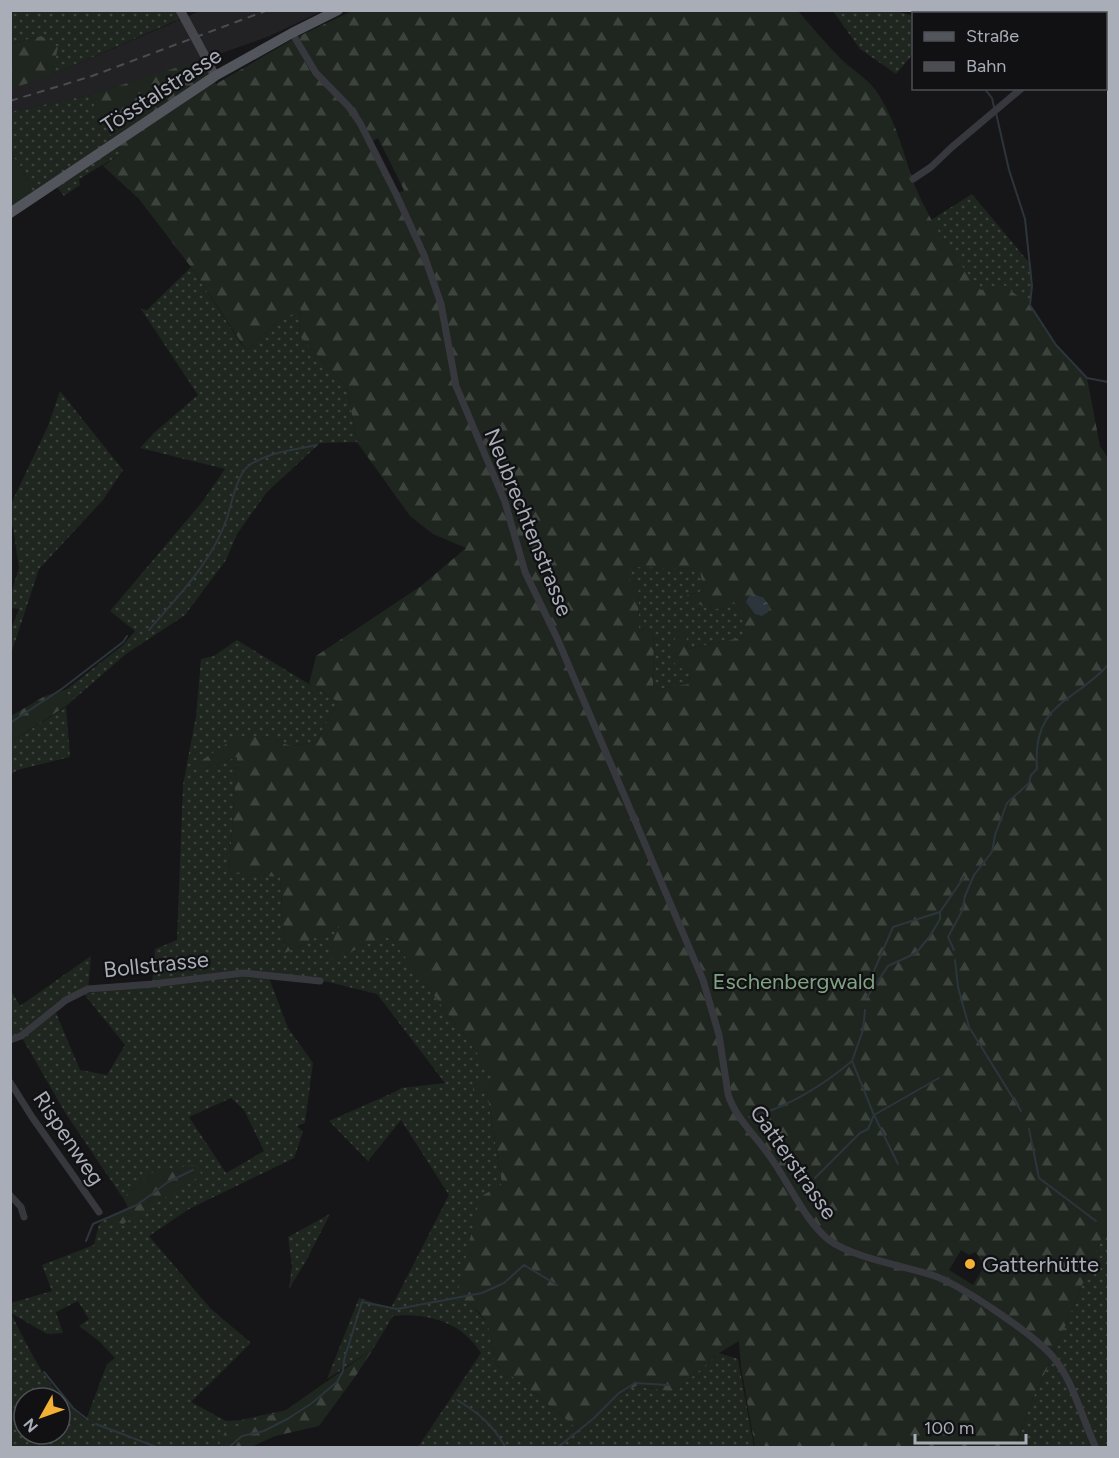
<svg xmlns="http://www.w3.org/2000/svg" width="1119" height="1458" font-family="Figtree,sans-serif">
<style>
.built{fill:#222225}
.grass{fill:url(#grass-dots);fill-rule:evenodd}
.forest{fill:url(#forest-firs);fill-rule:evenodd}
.garden{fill:#1e261f}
.water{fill:url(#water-ripples)}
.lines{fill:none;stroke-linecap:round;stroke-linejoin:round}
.stream{stroke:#2c353c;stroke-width:2}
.street{stroke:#37383d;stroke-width:7}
.secondary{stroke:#45474d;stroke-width:9}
.primary{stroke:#53555c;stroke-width:10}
.rail{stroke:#4a4c52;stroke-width:2;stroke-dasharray:8 6;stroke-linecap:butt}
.secondary-bridge{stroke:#45474d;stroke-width:9}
.poi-dot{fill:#f2b134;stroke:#111113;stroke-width:2}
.labels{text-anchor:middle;stroke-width:4.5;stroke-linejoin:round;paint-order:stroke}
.street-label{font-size:22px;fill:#a8adb8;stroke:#111113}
.park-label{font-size:22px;fill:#7fa381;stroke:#111113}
.poi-label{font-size:22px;fill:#a8adb8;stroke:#111113;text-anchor:start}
</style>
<defs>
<pattern id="grass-dots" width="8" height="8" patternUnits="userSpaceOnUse" patternTransform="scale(1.5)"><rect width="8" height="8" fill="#1e261f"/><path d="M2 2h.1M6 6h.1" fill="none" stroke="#3c433d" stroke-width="1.8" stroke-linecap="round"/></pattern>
<pattern id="forest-firs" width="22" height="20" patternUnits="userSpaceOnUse" patternTransform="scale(1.5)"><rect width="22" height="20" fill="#1e261f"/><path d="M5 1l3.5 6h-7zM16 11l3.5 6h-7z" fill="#3c433d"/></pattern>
<pattern id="water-ripples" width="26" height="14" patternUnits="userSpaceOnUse" patternTransform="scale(1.5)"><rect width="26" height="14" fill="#2c353c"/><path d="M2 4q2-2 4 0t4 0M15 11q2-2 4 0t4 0" fill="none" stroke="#485056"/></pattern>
</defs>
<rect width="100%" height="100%" fill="#161618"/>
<polygon class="built" points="200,11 322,11 270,36 191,64 89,95 11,112 10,89 52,75"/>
<g class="grass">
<polygon points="180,10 184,17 52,75 57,47 40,36 11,44 11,11"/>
<polygon points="833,11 897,11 913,16 913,54 896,74 860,49"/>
<polygon points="89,95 121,154 79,179 80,185 64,196 55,184 34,197 22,168 11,154 10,112"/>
<polygon points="972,194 1031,265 1032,286 1030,305 1002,284 981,291 953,256 931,220"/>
<polygon points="191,267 242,345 248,349 274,325 301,308 299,335 347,388 357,442 320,443 267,492 237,534 226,560 185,615 126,654 66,706 70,757 17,770 11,775 11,742 66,707 67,689 123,645 135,631 110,611 203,501 225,469 140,448 155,432 198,395 141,309 147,310"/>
<polygon points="60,391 123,470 103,500 39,569 11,654 11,629 19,609 11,608 11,593 19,568 13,527 11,526 11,502 12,502 48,426"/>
<polygon points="630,566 700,569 703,591 687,595 734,602 748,620 745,637 688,649 685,628 690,675 688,684 653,690 654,631 639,629 638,581 630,582"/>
<path d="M237,640l101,62 -22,40 -25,4 -29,-10 -55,32 30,-11 -8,115 51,5 5,76 55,-28 48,9 108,144 -23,8v8l14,-2 15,93 -31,120 18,20 6,39 32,23 52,43 35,-31 22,-13 39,6 44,-39 19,6 16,88h-336l63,-94c-19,-31 -54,-41 -88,-37l-20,33 -46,30 32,-81 32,10 58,-113 -48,-75 -33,41 -39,-40 68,-30 4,-3 44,-5 -68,-89 -49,-12 -60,-7 20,53 25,35 -8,60 -8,3 6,6 -9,26 -105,51 -40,27 61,72 41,35 -60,59 35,19 15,-1 45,-10 -59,20 -8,15 -5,2h-203v-144l41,-12 -10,-26 52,-20 5,-21 7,-5 17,4 33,-53 -33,28 -57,-84 -45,-78 -10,4 -1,-51 10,17 71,-50 -3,33 -22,11 -42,35 32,-22 24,57 27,5 18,-30 -41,-51 68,-10 3,-35 22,-9 6,-155 13,-69 5,-57 13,-3zM231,1098l13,12 20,41 -38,22 -37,-56zM78,1301l11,18 -10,7 20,15 16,17 -8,6 -21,56c-36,-27 -55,-66 -75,-107l36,21 16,-1 -7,-21zM24,1398h36v36h-36z"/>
<polygon points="330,1214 306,1261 289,1289 292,1266 288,1237"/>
<polygon points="1103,1234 1108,1237 1108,1447 1015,1448 1031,1402 1053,1356"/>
</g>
<g class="forest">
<path d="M352,11h446c15,17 30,35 46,51 13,11 28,20 36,35 17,27 24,59 35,89 16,39 40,72 66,104l21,-6 28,21 26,40 31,33 13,68 8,12v779l-5,-3 -50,122 -22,46 -16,45h-260l-14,-80 -2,-26 -20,12 -44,39 -39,-6 -22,13 -35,31 -52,-43 -32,-23c-5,-32 -4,-53 -39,-65l24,-102 22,-13 -15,-92 -14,2v-8l22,-9 -107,-143 -52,25 -9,-3 12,-30 -54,27 -5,-76 -51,-4 8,-116 -30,11 -12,-3 37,-25 30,-4 29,10 25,-4 22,-40 -29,-18 7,-28 105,-70 45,-38 -33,-14 -23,-18 -53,-74 -10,-54 -48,-53 2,-26 -27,16 -26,24 -5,-4 -52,-78 -52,-68 -36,-33 18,-12 -32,-59 112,-35 15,24 79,-46zM378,138l26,52v1l-8,2 -25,-51zM631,567l69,2 3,22 -16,4v4c18,7 29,16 47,4l14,17 -5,3 1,14 -56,12 -3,-22 -10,9 -2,26 17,13 -2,9 -35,6 1,-59 -15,-2 -1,-48 -8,1zM961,1250l8,5 6,-3c5,4 5,10 10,13l-12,20 -24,-15z"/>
<polygon points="41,36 58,47 52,75 11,89 11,44"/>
<polygon points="67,689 66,706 11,742 11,716 45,696"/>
<polygon points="195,1165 202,1175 123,1224 106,1219 128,1207 123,1198 156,1170"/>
<polygon points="373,1349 357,1374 319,1426 275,1436 251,1447 214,1447 219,1445 226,1430 286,1410"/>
</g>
<polygon class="garden" points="11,154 22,168 34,197 11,212"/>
<polygon class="water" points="756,595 764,598 770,608 768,612 762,616 755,614 746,602 749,596"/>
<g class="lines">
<g class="stream">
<polyline points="927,13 927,14"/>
<polyline points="984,88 992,98 994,107"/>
<polyline points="996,113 1009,170 1025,219 1032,286 1030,305 1056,345 1087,378 1108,382"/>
<path d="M149,630c29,-34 63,-68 78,-112 4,-13 10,-42 20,-51 19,-15 48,-17 70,-22"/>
<polyline points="10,723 63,688 123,642 127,636"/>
<path d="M954,950l-6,-13 14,-26 3,-15 9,-21 18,-23 3,-17 12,-32 22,-20 2,-8 6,-6c-5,-67 36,-65 71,-104"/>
<polyline points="955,960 958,987 969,1027 1021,1111"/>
<polyline points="870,980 893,927 940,912 964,877"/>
<polyline points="867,997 888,966 916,953 930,936 940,919 940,912"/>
<polyline points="865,1010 863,1030 852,1061 874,1115 898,1164"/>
<path d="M749,1117c38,-9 73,-31 103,-56"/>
<polyline points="1029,1129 1039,1178 1096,1221"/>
<polyline points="815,1178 860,1133 868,1129 874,1115 939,1078"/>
<polyline points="86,1241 93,1224 137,1205 168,1182 193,1170"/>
<polyline points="44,1372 73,1408 87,1419"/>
<path d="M457,1400c23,14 35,24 49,48"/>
<polyline points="96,1424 159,1448"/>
<polyline points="228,1448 242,1436 264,1431 289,1418 312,1403 337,1382 343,1371 344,1360 362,1302 397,1309 482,1293 504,1283 524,1265 557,1285"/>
<polyline points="557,1448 594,1418 619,1393 635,1383 668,1385"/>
</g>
<g class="street">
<path d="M292,33l24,40 33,34 11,16 36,71 28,61 17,49 15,82 49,116 20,70 32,66 146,342 16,55 9,59c7,24 29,43 43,64 18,25 34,63 58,82 22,17 75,26 103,35 28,9 101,59 121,82 19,21 30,64 43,91"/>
<polyline points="913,179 931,167 952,147 1022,88"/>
<polyline points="10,1040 21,1036 66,1000 88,989 153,984 243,973 320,981"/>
<polyline points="10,1082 32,1117 99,1212"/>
<polyline points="10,1195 21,1207 24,1217"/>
</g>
<g class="secondary">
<polyline points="180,10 186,21"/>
<polyline points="205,56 215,76"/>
</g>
<g class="primary">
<polyline points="942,10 951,14"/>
<polyline points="1106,15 1108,13"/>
<polyline points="10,213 215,76 292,33 338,10"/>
</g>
<polyline class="rail" points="10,101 92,76 268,10"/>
<polyline class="secondary-bridge" points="186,21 205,56"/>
</g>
<circle class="poi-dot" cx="970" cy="1264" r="6"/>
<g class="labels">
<g class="street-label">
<text transform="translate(161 90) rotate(-33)" y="8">Tösstalstrasse</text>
<text transform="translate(529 522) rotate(68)" y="8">Neubrechtenstrasse</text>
<text transform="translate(156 964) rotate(-6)" y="8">Bollstrasse</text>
<text transform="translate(69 1138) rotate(56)" y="8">Rispenweg</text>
<text transform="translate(794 1162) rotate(55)" y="8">Gatterstrasse</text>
</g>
<g class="park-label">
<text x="794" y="989">Eschenbergwald</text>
</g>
<g class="poi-label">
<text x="982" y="1272">Gatterhütte</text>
</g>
</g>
<rect width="1119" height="1458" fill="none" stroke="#a8adb8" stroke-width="24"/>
<rect x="912" y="12" width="195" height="78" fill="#111113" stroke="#4d4f55" stroke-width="1.5"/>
<rect x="924" y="32" width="30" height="9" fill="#53555c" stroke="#4d4f55" stroke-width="1.5"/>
<text x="966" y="42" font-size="18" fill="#a8adb8">Straße</text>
<rect x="924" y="62" width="30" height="9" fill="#4a4c52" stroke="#4d4f55" stroke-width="1.5"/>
<text x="966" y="72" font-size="18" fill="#a8adb8">Bahn</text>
<g transform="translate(42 1416) rotate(230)"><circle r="28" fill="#111113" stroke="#4d4f55" stroke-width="1.5"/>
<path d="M0-4.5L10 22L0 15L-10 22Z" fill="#f2b134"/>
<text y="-9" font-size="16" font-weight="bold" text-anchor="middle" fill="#a8adb8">N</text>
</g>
<path d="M915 1434v9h111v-9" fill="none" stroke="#a8adb8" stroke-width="3"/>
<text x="924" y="1434" font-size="18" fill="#a8adb8" stroke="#111113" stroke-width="4.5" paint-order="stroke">100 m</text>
</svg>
